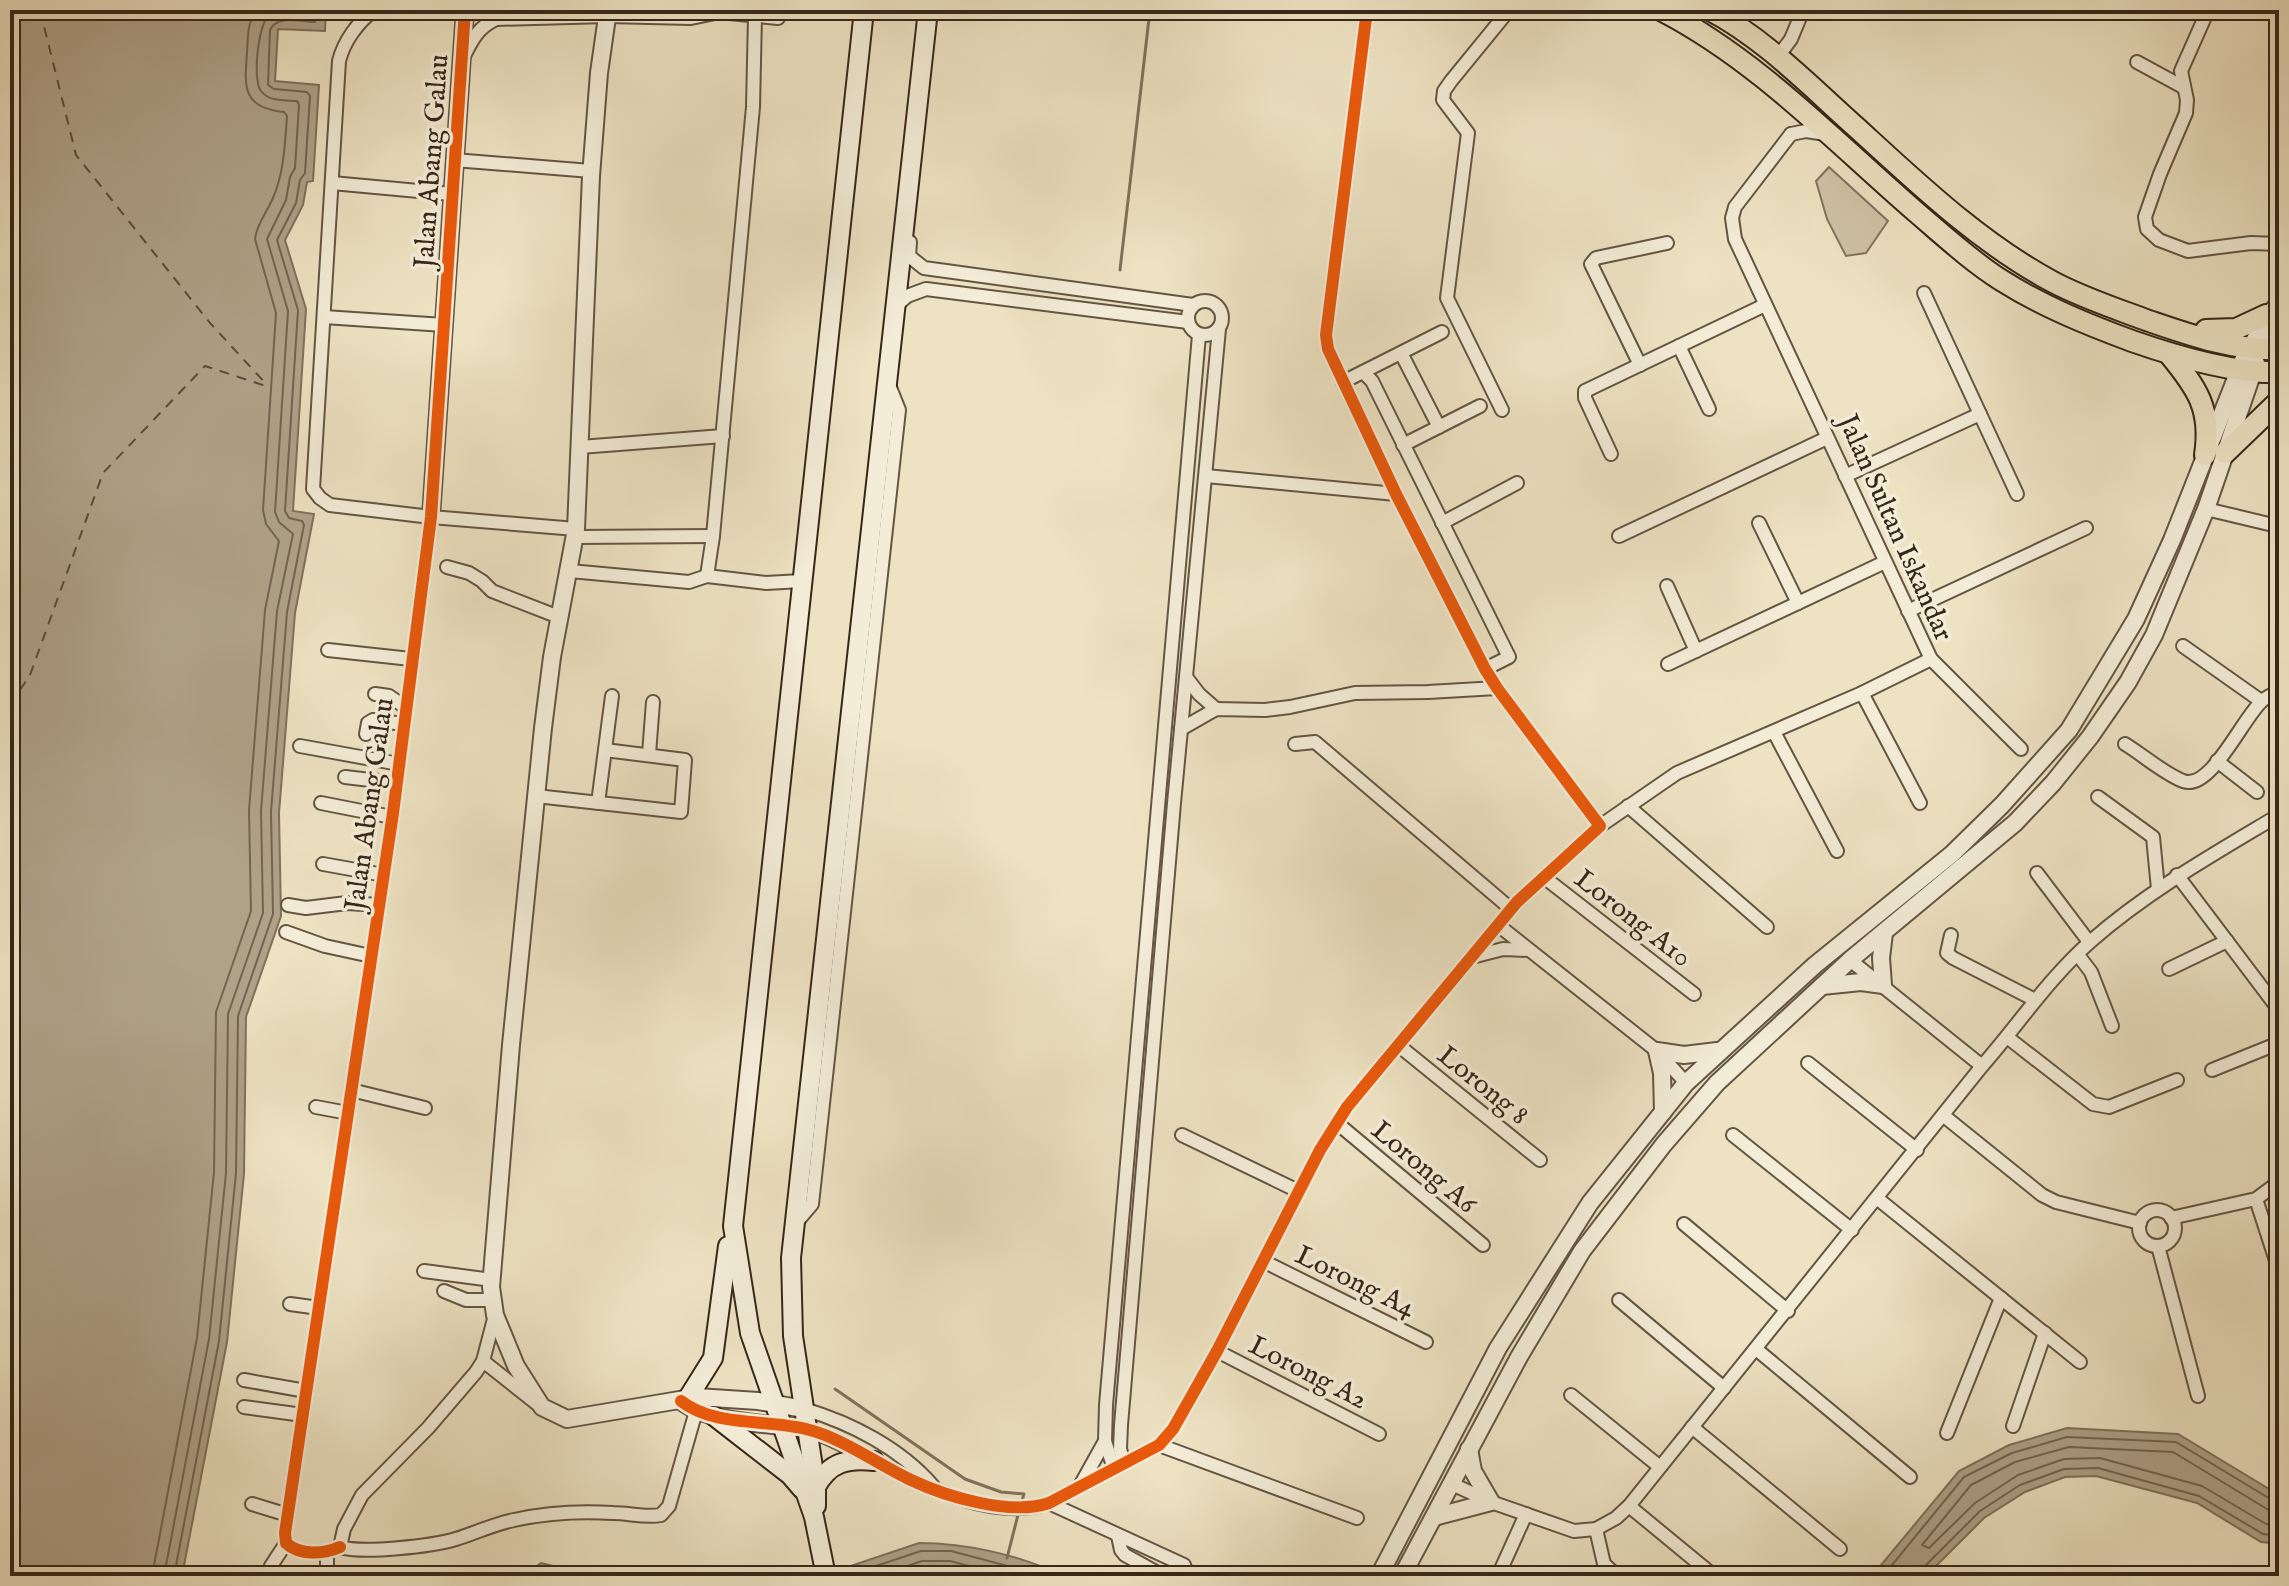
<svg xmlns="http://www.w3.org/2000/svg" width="2289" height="1586" font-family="'IM FELL English',serif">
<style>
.green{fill:#cec2a5;stroke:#82745f;stroke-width:2}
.water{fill:#afa289;stroke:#7f715c;stroke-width:2}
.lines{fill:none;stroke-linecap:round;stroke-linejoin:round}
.shore{stroke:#736451;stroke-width:2}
.stream{stroke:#7f715c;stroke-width:3}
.ferry{stroke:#5b4c3b;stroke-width:2;stroke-dasharray:10 8;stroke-linecap:butt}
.minor-casing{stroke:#645643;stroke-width:16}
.tertiary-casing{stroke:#645643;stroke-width:20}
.secondary-casing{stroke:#372719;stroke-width:22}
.primary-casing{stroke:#372719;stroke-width:24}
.minor{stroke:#f3ecd7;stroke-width:12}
.tertiary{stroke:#f3ecd7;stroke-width:16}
.secondary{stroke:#f3ecd7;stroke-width:18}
.primary{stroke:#ede2c2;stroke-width:20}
.cycleway-casing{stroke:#f3ecd7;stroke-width:17}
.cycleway{stroke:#e8590c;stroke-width:12}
.labels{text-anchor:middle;stroke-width:7;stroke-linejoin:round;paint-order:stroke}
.street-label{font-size:28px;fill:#372719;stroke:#f3ecd7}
</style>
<rect width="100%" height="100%" fill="#ede2c2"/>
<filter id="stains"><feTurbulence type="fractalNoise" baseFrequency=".0025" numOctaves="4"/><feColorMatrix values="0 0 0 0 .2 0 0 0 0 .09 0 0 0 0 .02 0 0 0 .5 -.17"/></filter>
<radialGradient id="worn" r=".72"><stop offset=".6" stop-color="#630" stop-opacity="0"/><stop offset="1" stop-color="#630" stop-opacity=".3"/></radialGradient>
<polygon class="green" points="1829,167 1888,221 1866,253 1846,256 1827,219 1816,181"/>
<g class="water">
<polygon points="10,10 326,10 325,31 278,29 275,81 319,85 313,181 307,182 303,205 285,240 306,309 293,511 314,514 295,613 279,813 281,916 246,1017 244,1174 227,1342 182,1576 10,1576"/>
<polygon points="2067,1428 2178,1434 2279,1495 2279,1544 2261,1542 2197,1503 2096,1476 2065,1477 2025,1492 1984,1518 1926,1576 1872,1576 1959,1471 2009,1445"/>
<path d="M919,1543c47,0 101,12 144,33h-242z"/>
<polygon points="541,1563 593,1576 523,1576"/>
</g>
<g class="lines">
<g class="shore">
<polyline points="2279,1511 2267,1509 2173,1452 2069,1447 2015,1462 1971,1485 1922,1545 1929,1548 1975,1503 2018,1475 2064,1459 2100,1458 2202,1486 2266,1524 2279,1526"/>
<path d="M152,1576l45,-238 17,-166 2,-160 35,-101 -2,-101 16,-200 14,-69 -13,-17 -3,-14 13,-197 -21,-74c2,-16 12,-27 18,-41 11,-25 12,-55 14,-82l-3,-4c-41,-4 -40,-24 -37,-59 1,-15 0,-30 9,-43"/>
<path d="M164,1576l45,-237 17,-166 2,-159 35,-101 -2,-102 16,-200 16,-77 -14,-12 -4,-10 13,-201 -21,-72 19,-39 4,-23 5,-9 4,-63 -2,-4c-12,-1 -28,1 -36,-10 -9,-11 -3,-71 10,-78 11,-6 26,1 37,-3"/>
<path d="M174,1576l45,-235 17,-168 2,-157 35,-102 -2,-102 16,-200 17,-87 -2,-4 -13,-3 -4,-7 13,-201 -21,-70 19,-37 4,-23 5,-7 5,-77 -3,-4 -33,-3 -6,-4 2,-55c7,-16 31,-8 45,-8l3,-12"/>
<polyline points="846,1576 921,1551 951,1551 1045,1576"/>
<polyline points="878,1576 922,1561 950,1561 1007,1576"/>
<polyline points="1883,1576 1964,1477 2012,1453 2067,1437 2176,1442 2272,1500 2279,1501"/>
<polyline points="1921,1576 1924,1567 1980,1511 2020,1485 2064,1469 2098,1468 2199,1496 2263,1534 2279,1536"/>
</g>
<g class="stream">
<polyline points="1120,270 1150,10"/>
<polyline points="835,1389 965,1479 1001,1492 1024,1494 1021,1504"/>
<polyline points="1007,1558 1019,1511"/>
</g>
<g class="ferry">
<polyline points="40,10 76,155 210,323 268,386"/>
<polyline points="10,705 30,675 103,473 205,366 269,387"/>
</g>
<g class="minor-casing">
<g id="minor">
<path d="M374,10c-16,12 -30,31 -35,51l-26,428 7,9 10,7 101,12 145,12"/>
<polyline points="2208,10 2181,71 2187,100 2186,113 2160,174 2145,217 2147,229 2159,240 2188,251 2251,243 2279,244"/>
<polyline points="709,11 778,18"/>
<path d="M465,54c8,-16 14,-27 31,-35l111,-3 84,2 24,-5"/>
<polyline points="1777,58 1791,39 1803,10"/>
<polyline points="2137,62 2183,87"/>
<polyline points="1791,134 1735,207 1732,218 1735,239 1931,659 2021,749"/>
<polyline points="1791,134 1806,131 1826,134"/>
<polyline points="454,160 591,171"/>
<polyline points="332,183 451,194"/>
<polyline points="910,242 909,256 924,268 1193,305"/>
<polyline points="1924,293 2017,494"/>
<circle cx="1205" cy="318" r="17"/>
<polyline points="896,306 907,296 926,289 1188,322"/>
<polyline points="324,317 444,325"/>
<polyline points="1679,346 1709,409"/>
<polyline points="2248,348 2266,315 2279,300"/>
<polyline points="2260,350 2278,308"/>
<polyline points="1401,353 1439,427"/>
<polyline points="1640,365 1591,264 1596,258 1667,243"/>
<polyline points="1363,372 1372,381 1509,657 1485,669"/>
<polyline points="1343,382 1442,332"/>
<polyline points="1502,410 1447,298 1468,133 1443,100 1444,91 1451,81 1509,10"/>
<polyline points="1403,445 1480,406"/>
<polyline points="580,447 723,436"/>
<polyline points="1611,454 1585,398 1585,391 1765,305"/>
<polyline points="1206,476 1396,494"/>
<polyline points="1845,476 1980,414"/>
<polyline points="2206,509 2273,525 2279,529"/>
<polyline points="1442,523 1517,483"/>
<polyline points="1759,523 1798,603"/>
<polyline points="1619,536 1827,438"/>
<polyline points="575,537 713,536"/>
<polyline points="447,567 469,573 482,581 492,591 559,617"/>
<polyline points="570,571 689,582 707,576 766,583 801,581"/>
<polyline points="707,576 713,536 753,107 755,16"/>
<polyline points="1667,586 1696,651"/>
<polyline points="2278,603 2279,604"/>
<polyline points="1908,611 2086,528"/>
<polyline points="2183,646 2261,701"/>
<polyline points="328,650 411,659"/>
<polyline points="1668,664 1885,562"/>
<polyline points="1186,677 1199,694 1216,709"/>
<polyline points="1862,693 1920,803"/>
<polyline points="375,694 389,696 405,707"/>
<polyline points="1181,729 1216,709 1265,710 1290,707 1355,693 1428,692 1497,688"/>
<polyline points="1774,732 1837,851"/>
<polyline points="366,734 368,723 373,720 403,724"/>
<polyline points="1295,744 1315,742 1511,909"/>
<path d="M2125,744c18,11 38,29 58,37 28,11 61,-66 80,-81 4,-3 11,-6 16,-9"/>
<polyline points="300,746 399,764"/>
<polyline points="649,754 653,702"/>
<polyline points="2217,761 2257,792"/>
<polyline points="345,777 396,783"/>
<polyline points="536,796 681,812 685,760 605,750"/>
<polyline points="2098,797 2153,837 2158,889"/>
<polyline points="321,803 392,817"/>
<polyline points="598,803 612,696"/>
<polyline points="1628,806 1767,927"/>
<polyline points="1600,826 1677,773 1862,693 1931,659"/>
<polyline points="323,864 384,875"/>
<polyline points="2037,873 2089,942"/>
<polyline points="2177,875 2279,1010"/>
<polyline points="1545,878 1694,994"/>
<polyline points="288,905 306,908 347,903 379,905"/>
<polyline points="1498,925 1657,1051 1686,1083"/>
<polyline points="286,932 325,946 371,956"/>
<polyline points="1951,935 1947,953 1953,958 2035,1000"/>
<polyline points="2078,955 2091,972 2112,1026"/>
<polyline points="1472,957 1503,949 1529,950"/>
<path d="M1850,960l132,106c36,-41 67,-88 109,-125 57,-50 123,-87 188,-126"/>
<polyline points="2169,969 2227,941"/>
<polyline points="2007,1037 2093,1104 2109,1107 2177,1080"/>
<polyline points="1398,1045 1540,1160"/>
<polyline points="1808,1063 1917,1150"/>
<polyline points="2212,1070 2279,1043"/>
<polyline points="351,1090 425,1108"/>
<polyline points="316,1107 348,1113"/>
<polyline points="1944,1116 2042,1195 2056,1202 2140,1223"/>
<polyline points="1337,1123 1483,1245"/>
<polyline points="1182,1135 1298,1191"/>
<polyline points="1733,1135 1852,1230"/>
<polyline points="1878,1199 2080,1362"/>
<polyline points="2256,1199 2279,1270"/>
<circle cx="2157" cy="1228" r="18"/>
<polyline points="2171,1218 2256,1199 2279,1182"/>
<polyline points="795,1224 812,1204 899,410 889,385"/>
<polyline points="1684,1224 1788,1311"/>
<polyline points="2158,1246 2198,1396"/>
<polyline points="1263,1261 1426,1342"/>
<polyline points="424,1271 492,1280"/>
<polyline points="444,1291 466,1300 492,1300"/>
<polyline points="1619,1300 1724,1388"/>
<polyline points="290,1304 319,1308"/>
<path d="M495,1315l-12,46 -7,11 -48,56 -66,67 -18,34 -4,18c23,7 92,-1 116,-8 19,-6 38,-15 58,-19 31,-7 67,-9 99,-7 16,0 32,5 48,2l8,-9 27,-95"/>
<polyline points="1756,1349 1910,1477"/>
<polyline points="1217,1351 1379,1434"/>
<polyline points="483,1361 536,1403"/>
<polyline points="244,1380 306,1391"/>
<polyline points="1571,1395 1660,1467"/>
<polyline points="244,1407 303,1415"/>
<path d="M804,1409c47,14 96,39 129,77"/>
<polyline points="2013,1426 2045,1333"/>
<polyline points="1692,1427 1840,1549"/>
<path d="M806,1429c68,25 168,100 243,74l110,-58 14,-16 44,-78 103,-201 27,-43 170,-205 83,-76 -103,-138 -12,-19 -89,-175 -68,-145 -2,-14 41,-325"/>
<polyline points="1947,1433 2001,1298"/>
<polyline points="1159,1445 1357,1518"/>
<polyline points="1124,1463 1120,1449 1121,1425 1174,803 1219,329"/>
<polyline points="1114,1469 1105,1441 1106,1405 1199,335"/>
<polyline points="1081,1484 1105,1441"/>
<polyline points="1452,1484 1491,1502 1574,1531 1596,1529 1616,1518 1629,1506 1982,1066"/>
<polyline points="1049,1503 1184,1565 1188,1576"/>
<polyline points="252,1504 288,1515"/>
<polyline points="1629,1506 1714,1576"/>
<polyline points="1596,1529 1604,1564 1617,1576"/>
<polyline points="1118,1536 1121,1550 1125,1555 1163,1576"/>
<path d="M340,1547c-16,7 -40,9 -54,-4l-1,-10 108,-720 38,-296"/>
<polyline points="268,1576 271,1566 286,1543"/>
<polyline points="327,1576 327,1552"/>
<polyline points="1498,1576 1526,1514"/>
</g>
</g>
<g class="tertiary-casing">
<g id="tertiary">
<polyline points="608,10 599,73 591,176 576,529 552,657 543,728 511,1045 491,1287 495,1315 516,1366 542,1407 567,1419 697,1397 758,1401 804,1409"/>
<polyline points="431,517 465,10"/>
<polyline points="1822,986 1861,982 1883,985 1881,958 1884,933"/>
<polyline points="1663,1112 1662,1073 1657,1051 1684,1055 1717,1051"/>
<path d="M681,1401c29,23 88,22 125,28"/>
<polyline points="1434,1517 1491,1502 1473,1471 1469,1449"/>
<polyline points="1379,1576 1498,1348 1590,1203 1686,1083 1815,965 1952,854 2002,805 2069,730 2136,619 2172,540 2248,348"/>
<polyline points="1402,1576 1519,1357 1582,1251 1664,1144 1717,1083 1850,960 2015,823 2053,783 2090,737 2128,682 2154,635 2206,509 2256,363"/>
</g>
</g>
<g class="secondary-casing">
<g id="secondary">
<polyline points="688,1398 713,1358 728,1246"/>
<polyline points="714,1416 790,1475 802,1489"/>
<path d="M816,1487c13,-25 32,-29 58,-26"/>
<polyline points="816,1506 816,1487 793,1336 791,1258 928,10"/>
<polyline points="826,1576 814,1517 750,1333 733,1226 864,10"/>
</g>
</g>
<g class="primary-casing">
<g id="primary">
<path d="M1661,10c97,50 173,131 255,202 27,23 55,49 85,68 41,26 85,44 131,61 43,15 102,33 147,31"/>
<path d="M1710,10c54,28 101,77 147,118 60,55 123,115 196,154 30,16 64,27 96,39 41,14 86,30 130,28"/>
<polyline points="2206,330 2236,329 2266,315"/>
<path d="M2169,354c28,34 43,55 36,101"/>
<polyline points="2225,453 2279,401"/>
</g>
</g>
<use href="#minor" class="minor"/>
<use href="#tertiary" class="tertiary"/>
<use href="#secondary" class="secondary"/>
<use href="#primary" class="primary"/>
<g class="cycleway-casing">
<g id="cycleway">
<path d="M681,1401c33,26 85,18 125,28 37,9 71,35 105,51 36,17 100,36 138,23l110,-58 14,-16 44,-78 103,-201 27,-43 170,-205 83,-76 -103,-138 -12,-19 -89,-175 -68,-145 -2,-14 41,-325"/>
<path d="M340,1547c-16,7 -40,9 -54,-4l-1,-10 108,-720 38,-296 34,-507"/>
</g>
</g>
<use href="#cycleway" class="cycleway"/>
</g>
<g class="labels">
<g class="street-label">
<text transform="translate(430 161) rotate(-86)" y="10">Jalan Abang Galau</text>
<text transform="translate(1897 527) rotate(66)" y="10">Jalan Sultan Iskandar</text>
<text transform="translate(368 804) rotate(-82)" y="10">Jalan Abang Galau</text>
<text transform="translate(1634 917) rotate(38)" y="10">Lorong A10</text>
<text transform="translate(1484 1084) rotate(39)" y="10">Lorong 8</text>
<text transform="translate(1425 1166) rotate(40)" y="10">Lorong A6</text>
<text transform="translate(1356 1280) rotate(26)" y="10">Lorong A4</text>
<text transform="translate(1309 1371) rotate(27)" y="10">Lorong A2</text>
</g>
</g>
<rect width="2289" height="1586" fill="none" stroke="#ede2c2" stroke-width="40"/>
<rect x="12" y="12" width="2265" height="1562" fill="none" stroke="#372719" stroke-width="4"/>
<rect x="20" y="20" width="2249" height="1546" fill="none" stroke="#372719" stroke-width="2"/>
<rect width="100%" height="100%" filter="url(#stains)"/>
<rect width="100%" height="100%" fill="url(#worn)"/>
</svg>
